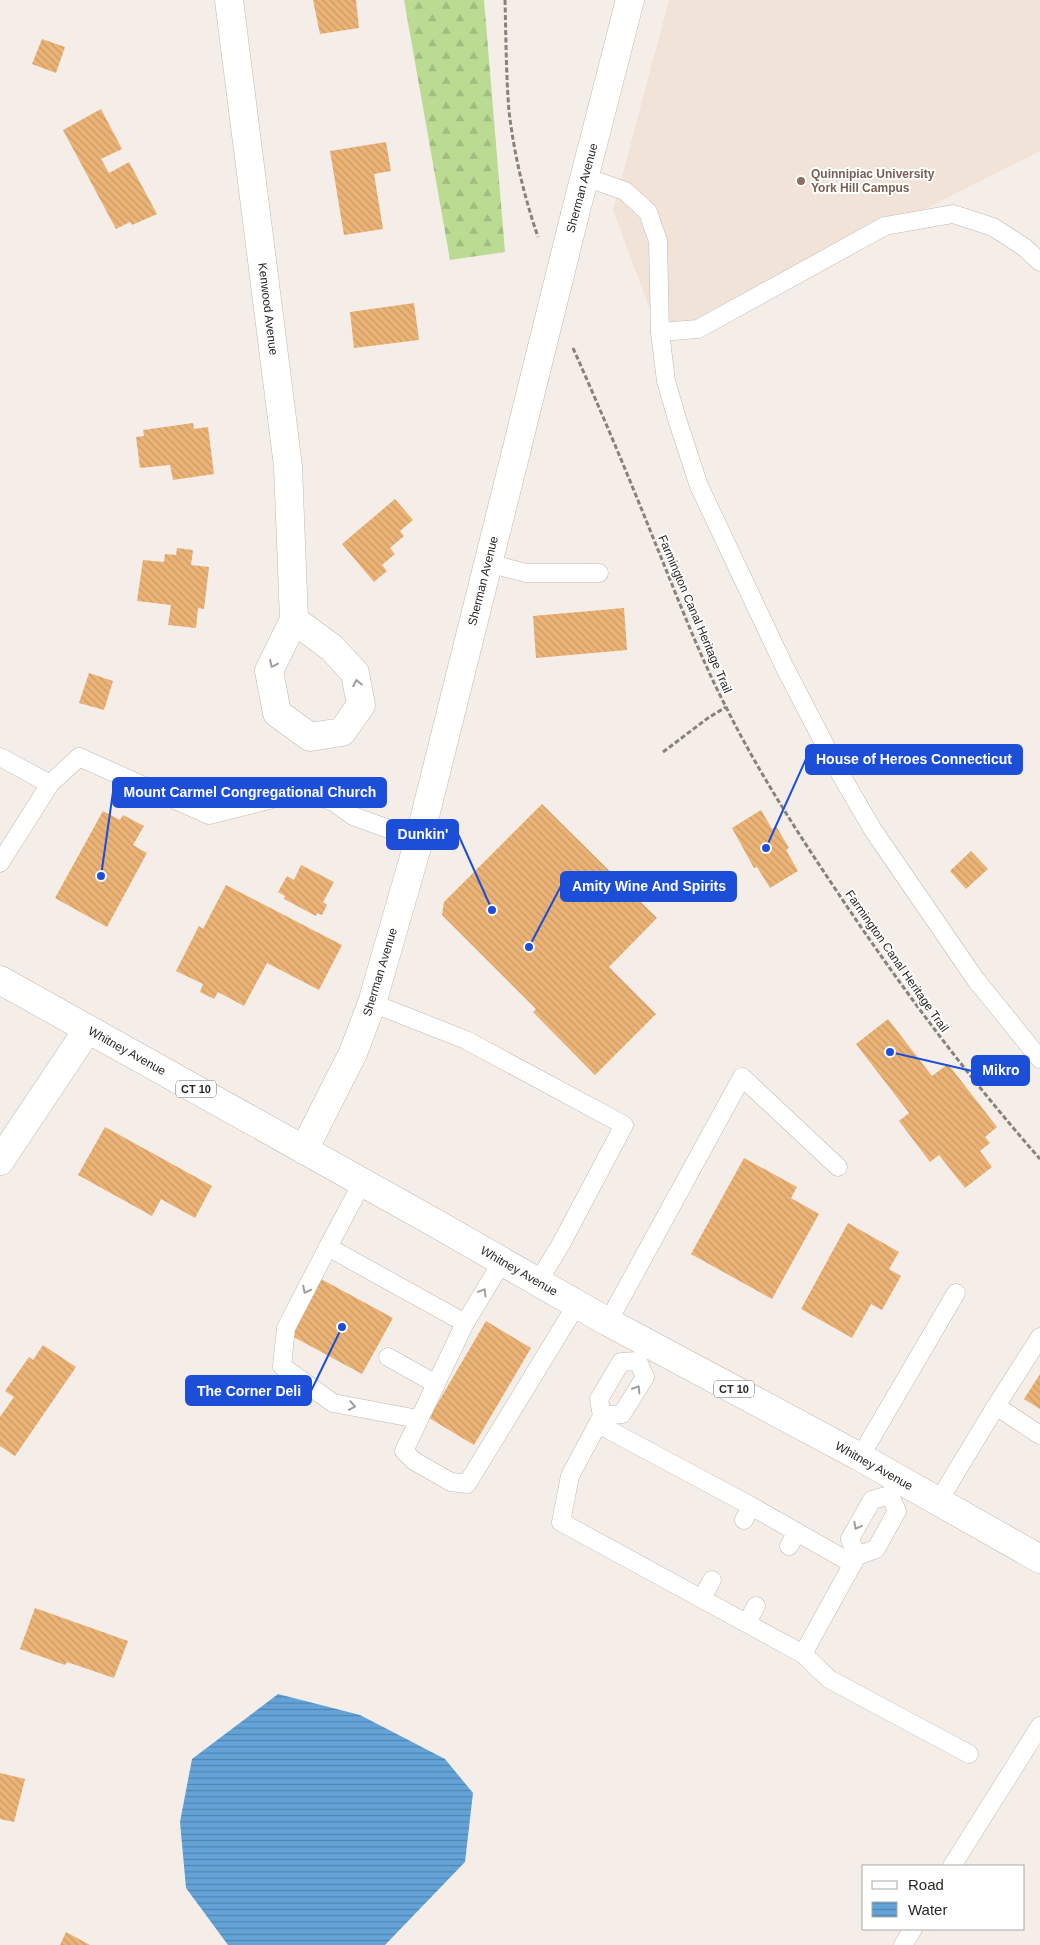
<svg xmlns="http://www.w3.org/2000/svg" width="1040" height="1945" font-family="Helvetica,sans-serif">
<style>
.built{fill:#f1e3d8}
.forest{fill:url(#forest-firs)}
.water{fill:url(#water-rules)}
.building{fill:url(#building-back-hatch)}
.lines{fill:none;stroke-linecap:round;stroke-linejoin:round}
.service-casing{stroke:#c0b9b3;stroke-width:19}
.minor-casing{stroke:#c0b9b3;stroke-width:29}
.secondary-casing{stroke:#c0b9b3;stroke-width:29}
.trunk-casing{stroke:#c0b9b3;stroke-width:29}
.path{stroke:#87827e;stroke-width:3;stroke-dasharray:5 2.5;stroke-linecap:butt}
.service{stroke:#fff;stroke-width:18}
.minor{stroke:#fff;stroke-width:28}
.secondary{stroke:#fff;stroke-width:28}
.trunk{stroke:#fff;stroke-width:28}
.secondary-bridge-casing{stroke:#c0b9b3;stroke-width:29;stroke-linecap:butt}
.secondary-bridge{stroke:#fff;stroke-width:28}
.oneway{stroke:#9f9e9c}
.education-dot{fill:#8d6e63;stroke:#fff;stroke-width:2}
.labels{text-anchor:middle;stroke-width:4;stroke-linejoin:round;paint-order:stroke}
.shield{fill:#fff;stroke:#696866;stroke-width:1}
.shield-label{font-size:11px;font-weight:bold;fill:#292724}
.education-label{font-size:12px;font-weight:bold;fill:#785e54;stroke:#fff;text-anchor:start}
.street-label{font-size:12px;fill:#292724;stroke:#fff}
.leader{fill:none;stroke:#1d4ed8;stroke-width:2}
.callout-dot{fill:#1d4ed8;stroke:#fff;stroke-width:2}
.callout{fill:#1d4ed8;stroke:#1d4ed8;stroke-width:2}
.callout-label{font-size:14px;text-anchor:middle;font-weight:bold;fill:#fff}
</style>
<defs>
<pattern id="forest-firs" width="22" height="20" patternUnits="userSpaceOnUse" patternTransform="scale(1.25)"><rect width="22" height="20" fill="#bbdb93"/><path d="M5 1l3.5 6h-7zM16 11l3.5 6h-7z" fill="#a1bc7f"/></pattern>
<pattern id="water-rules" width="6" height="5" patternUnits="userSpaceOnUse" patternTransform="scale(1.25)"><rect width="6" height="5" fill="#63a3d8"/><path d="M0 2.5h6" fill="none" stroke="#5285af"/></pattern>
<pattern id="building-back-hatch" width="6" height="6" patternUnits="userSpaceOnUse" patternTransform="scale(1.25)"><rect width="6" height="6" fill="#ebb376"/><path d="M-1 5l2 2M0 0l6 6M5-1l2 2" fill="none" stroke="#ca9a66"/></pattern>
</defs>
<rect width="100%" height="100%" fill="#f5eee8"/>
<polygon class="built" points="669,0 1040,0 1040,151 662,342 613,210"/>
<polygon class="forest" points="404,0 484,0 505,252 450,260"/>
<polygon class="water" points="278,1694 360,1715 445,1759 473,1793 465,1862 385,1945 228,1945 186,1888 180,1822 192,1759"/>
<g class="building">
<polygon points="313,0 356,0 359,28 320,34"/>
<polygon points="42,39 65,47 56,73 32,64"/>
<polygon points="101,109 122,149 101,159 109,173 129,162 157,214 132,225 130,222 116,229 63,130"/>
<polygon points="386,142 391,171 374,174 383,229 344,235 330,151"/>
<polygon points="414,303 419,340 354,348 350,312"/>
<polygon points="193,423 194,429 208,427 214,474 173,480 170,465 140,468 136,437 144,436 143,430"/>
<polygon points="395,499 413,520 400,531 404,536 390,548 395,554 382,565 387,571 374,582 342,544"/>
<polygon points="177,548 193,550 191,565 209,567 204,609 198,608 196,628 168,625 171,605 137,601 143,560 164,562 165,554 176,555"/>
<polygon points="624,608 627,650 536,658 533,616"/>
<polygon points="89,673 113,681 104,710 79,703"/>
<polygon points="542,804 657,918 609,967 656,1014 595,1075 533,1012 536,1009 442,915 444,902"/>
<polygon points="761,810 772,829 776,826 789,848 786,850 798,871 770,888 757,867 754,868 732,828"/>
<polygon points="103,811 120,820 123,815 144,826 133,845 147,853 107,927 55,898"/>
<polygon points="971,851 988,869 966,889 950,871"/>
<polygon points="301,865 334,882 323,902 327,905 322,915 317,913 316,916 284,899 285,896 278,892 287,876 294,880"/>
<polygon points="226,885 342,945 319,990 267,963 244,1006 218,992 214,999 200,992 203,984 176,971 199,926 203,929"/>
<polygon points="888,1019 932,1076 948,1064 997,1127 985,1137 990,1143 980,1151 992,1167 965,1188 939,1155 930,1162 899,1121 909,1113 856,1044"/>
<polygon points="105,1127 212,1186 195,1218 161,1199 152,1216 78,1175"/>
<polygon points="744,1158 797,1187 791,1198 819,1214 772,1299 691,1254"/>
<polygon points="848,1223 899,1252 889,1269 901,1276 882,1310 871,1304 852,1338 801,1309"/>
<polygon points="321,1279 393,1318 362,1374 290,1335"/>
<polygon points="486,1321 531,1348 474,1445 429,1418"/>
<polygon points="43,1345 76,1367 15,1456 0,1446 0,1417 14,1397 5,1391 29,1357 33,1360"/>
<polygon points="1040,1374 1040,1409 1024,1399"/>
<polygon points="35,1608 128,1641 114,1678 67,1662 65,1665 20,1649"/>
<polygon points="0,1773 25,1779 14,1822 0,1819"/>
<polygon points="66,1932 90,1945 60,1945"/>
</g>
<g class="lines">
<g class="service-casing">
<g id="service">
<polyline points="585,177 625,191 648,212 658,241 660,332 666,381 678,422 699,486 785,668 838,770 873,830 976,980 1040,1059"/>
<polyline points="660,332 698,329 885,226 953,214 993,227 1024,247 1040,262"/>
<polyline points="488,563 526,573 599,573"/>
<polyline points="0,757 50,784"/>
<polyline points="0,863 50,784 79,757 209,815 292,794 315,795 335,803 353,816 419,840"/>
<polyline points="372,1003 466,1040 624,1125 561,1244 538,1282"/>
<polyline points="362,1183 328,1247 465,1323"/>
<polyline points="328,1247 286,1328 282,1366 333,1403 418,1419"/>
<polyline points="502,1262 465,1323 404,1451 414,1461 451,1482 467,1484 577,1304"/>
<polyline points="608,1322 742,1077 838,1167"/>
<polyline points="388,1357 436,1384"/>
<polyline points="996,1406 1040,1435"/>
<polyline points="602,1416 622,1414 645,1377 638,1361 621,1362 599,1399 602,1416 570,1476 561,1522 803,1654 857,1556"/>
<polyline points="598,1424 751,1506 853,1564"/>
<polyline points="860,1457 956,1293"/>
<polyline points="890,1495 897,1511 876,1549 857,1556 850,1539 872,1500 890,1495 898,1479"/>
<polyline points="938,1502 996,1406 1040,1337"/>
<polyline points="744,1520 751,1506"/>
<polyline points="789,1546 797,1532"/>
<polyline points="702,1598 712,1580"/>
<polyline points="747,1623 756,1606"/>
<polyline points="803,1654 829,1679 969,1754"/>
<polyline points="952,1866 1040,1726"/>
<polyline points="903,1945 913,1929"/>
</g>
</g>
<g class="minor-casing">
<g id="minor">
<polyline points="229,0 288,466 294,620 269,671 277,713 310,737 342,732 361,705 355,673 332,648 294,620"/>
<polyline points="0,1161 88,1029"/>
</g>
</g>
<g class="secondary-casing">
<g id="secondary">
<polyline points="575,214 630,0"/>
<polyline points="304,1150 353,1053 372,1003 419,840 516,452"/>
</g>
</g>
<g class="trunk-casing">
<polyline id="trunk" points="0,980 428,1219 608,1322 860,1457 1040,1559"/>
</g>
<g class="path">
<path d="M505,0c1,37 1,74 4,111 5,43 15,85 29,126"/>
<path d="M573,348c28,63 55,127 81,192 23,56 45,115 73,169 33,66 74,129 115,190 61,91 126,178 198,260"/>
<polyline points="663,752 708,718 726,707"/>
</g>
<use href="#service" class="service"/>
<use href="#minor" class="minor"/>
<use href="#secondary" class="secondary"/>
<use href="#trunk" class="trunk"/>
<g class="secondary-bridge-casing">
<polyline id="secondary-bridge" points="516,452 575,214"/>
</g>
<use href="#secondary-bridge" class="secondary-bridge"/>
</g>
<defs><path id="oneway-chevron" d="M-2-3.5L2.5 0L-2 3.5" fill="none" stroke-width="1.6" stroke-linecap="round" stroke-linejoin="round" transform="scale(1.25)"/></defs>
<g class="oneway">
<use href="#oneway-chevron" transform="translate(273 664) rotate(115)"/>
<use href="#oneway-chevron" transform="translate(357 683) rotate(-101)"/>
<use href="#oneway-chevron" transform="translate(306 1290) rotate(117)"/>
<use href="#oneway-chevron" transform="translate(483 1292) rotate(-59)"/>
<use href="#oneway-chevron" transform="translate(637 1389) rotate(-58)"/>
<use href="#oneway-chevron" transform="translate(352 1406) rotate(11)"/>
<use href="#oneway-chevron" transform="translate(857 1526) rotate(119)"/>
</g>
<circle class="education-dot" cx="801" cy="181" r="5"/>
<g class="labels">
<g class="shield">
<rect x="176" y="1080.5" width="40" height="17" rx="4"/>
<rect x="714" y="1380.5" width="40" height="17" rx="4"/>
</g>
<g class="shield-label">
<text x="196" y="1093">CT 10</text>
<text x="734" y="1393">CT 10</text>
</g>
<g class="education-label">
<text x="811" y="178">Quinnipiac University<tspan x="811" dy="14">York Hill Campus</tspan></text>
</g>
<g class="street-label">
<text transform="translate(582 188) rotate(-75)" y="4">Sherman Avenue</text>
<text transform="translate(268 309) rotate(83)" y="4">Kenwood Avenue</text>
<text transform="translate(483 581) rotate(-76)" y="4">Sherman Avenue</text>
<text transform="translate(695 614) rotate(67)" y="4">Farmington Canal Heritage Trail</text>
<text transform="translate(897 961) rotate(55)" y="4">Farmington Canal Heritage Trail</text>
<text transform="translate(380 972) rotate(-73)" y="4">Sherman Avenue</text>
<text transform="translate(127 1051) rotate(29)" y="4">Whitney Avenue</text>
<text transform="translate(519 1271) rotate(30)" y="4">Whitney Avenue</text>
<text transform="translate(874 1466) rotate(29)" y="4">Whitney Avenue</text>
</g>
</g>
<path class="leader" d="M766 848L806 759M101 876L113 792M492 910L458 834M529 947L561 886M890 1052L972 1071M342 1327L311 1391"/>
<g class="callout-dot">
<circle cx="766" cy="848" r="5"/>
<circle cx="101" cy="876" r="5"/>
<circle cx="492" cy="910" r="5"/>
<circle cx="529" cy="947" r="5"/>
<circle cx="890" cy="1052" r="5"/>
<circle cx="342" cy="1327" r="5"/>
</g>
<g class="callout">
<rect x="806" y="745" width="216" height="29" rx="5"/>
<rect x="113" y="778" width="273" height="29" rx="5"/>
<rect x="387" y="820" width="71" height="29" rx="5"/>
<rect x="561" y="872" width="175" height="29" rx="5"/>
<rect x="972" y="1056" width="57" height="29" rx="5"/>
<rect x="186" y="1376" width="125" height="29" rx="5"/>
</g>
<g class="callout-label">
<text x="914" y="764">House of Heroes Connecticut</text>
<text x="250" y="797">Mount Carmel Congregational Church</text>
<text x="423" y="839">Dunkin'</text>
<text x="649" y="891">Amity Wine And Spirits</text>
<text x="1001" y="1075">Mikro</text>
<text x="249" y="1396">The Corner Deli</text>
</g>
<rect x="862" y="1865" width="162" height="65" fill="#ffffff" stroke="#a9a9a7"/>
<rect x="872" y="1881" width="25" height="8" fill="#ffffff" stroke="#a9a9a7"/>
<text x="908" y="1890" font-size="15" fill="#292724">Road</text>
<rect x="872" y="1902" width="25" height="15" fill="url(#water-rules)" stroke="#a9a9a7"/>
<text x="908" y="1915" font-size="15" fill="#292724">Water</text>
</svg>
